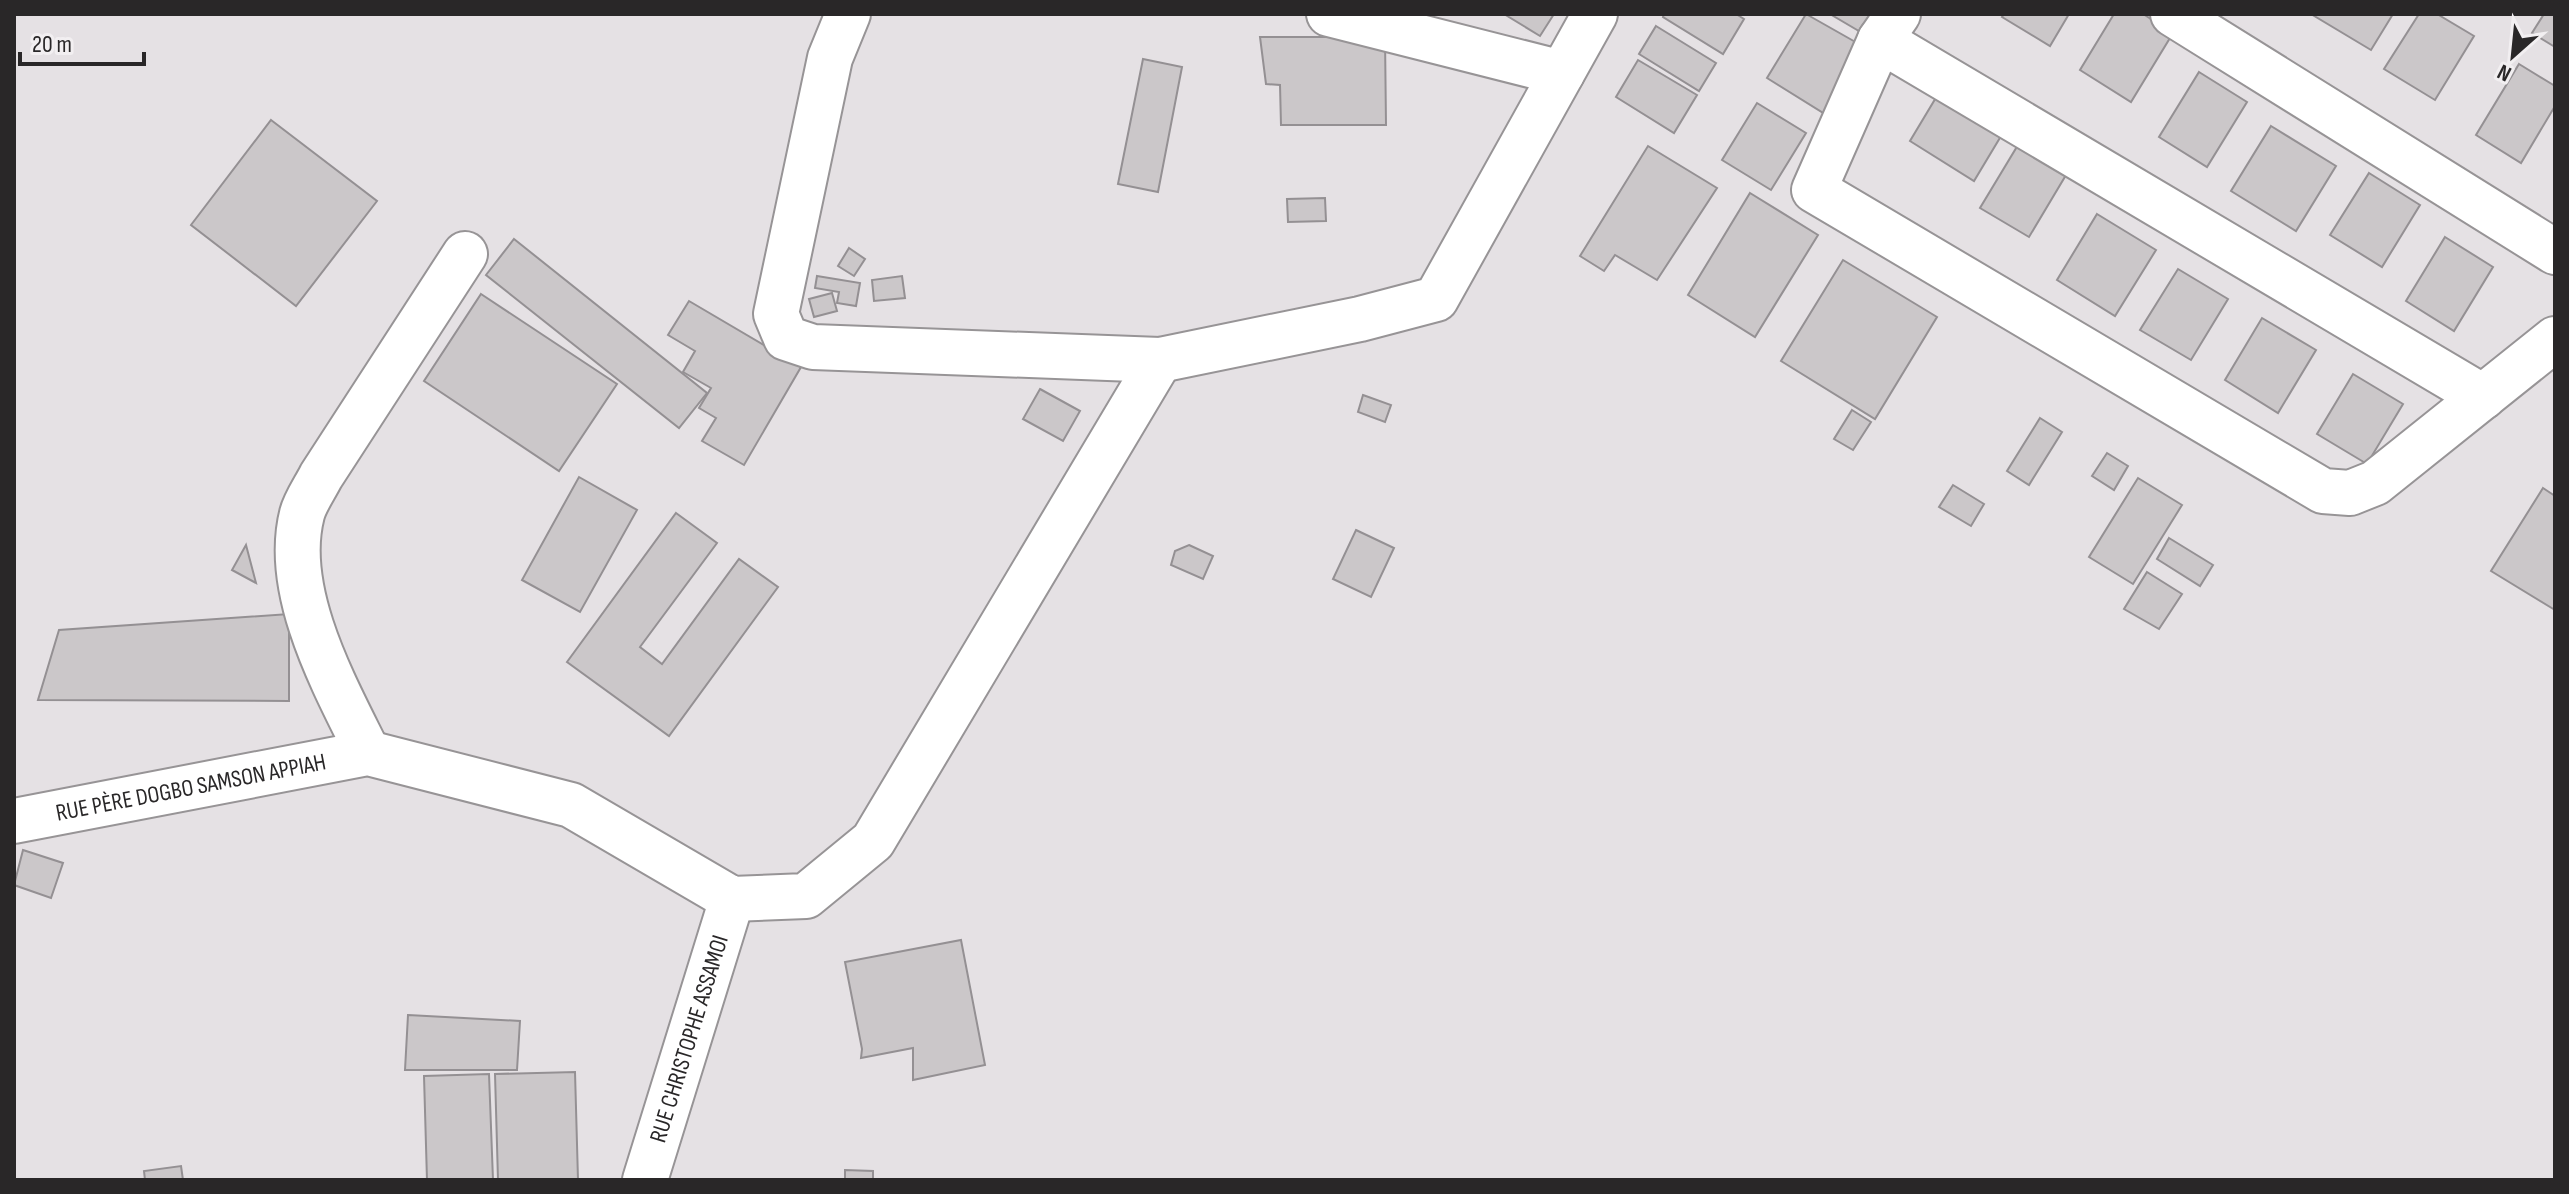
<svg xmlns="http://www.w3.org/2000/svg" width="2569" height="1194" font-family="'Sofia Sans Condensed',sans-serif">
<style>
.building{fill:#cbc7c9;stroke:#949093;stroke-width:2}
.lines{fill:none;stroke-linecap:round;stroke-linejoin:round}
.street-casing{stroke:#979496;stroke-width:48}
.street{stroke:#fff;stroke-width:44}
.labels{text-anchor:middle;stroke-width:6;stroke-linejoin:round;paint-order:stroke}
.street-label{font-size:24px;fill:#292728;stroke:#f2eff1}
</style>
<rect width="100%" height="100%" fill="#e5e1e4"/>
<g class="building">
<polygon points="1504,14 1554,14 1540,36"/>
<polygon points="1664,14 1736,14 1744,19 1723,54 1663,17"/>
<polygon points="1806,14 1866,48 1825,114 1767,78"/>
<polygon points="1830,14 1883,14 1869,37"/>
<polygon points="2004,14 2069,14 2050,46 2002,17"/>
<polygon points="2114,14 2143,14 2173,33 2131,102 2080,70"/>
<polygon points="2311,14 2393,14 2371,50"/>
<polygon points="2419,14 2437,14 2474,36 2435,100 2384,69"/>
<polygon points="2544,14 2555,14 2555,47 2532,33"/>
<polygon points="1656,26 1716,63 1699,91 1639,54"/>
<polygon points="1260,37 1385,37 1386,125 1281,125 1280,85 1266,84"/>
<polygon points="1143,59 1182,67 1158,192 1118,184"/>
<polygon points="1638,60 1697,95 1674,133 1616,97"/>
<polygon points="2519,64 2555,86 2555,106 2521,163 2476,135"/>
<polygon points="2199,72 2247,102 2207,167 2159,137"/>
<polygon points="1940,91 2004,131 1974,181 1910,141"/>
<polygon points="1757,103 1806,133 1771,190 1722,160"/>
<polygon points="271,120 377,201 296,306 191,225"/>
<polygon points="2271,126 2336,166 2296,231 2231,191"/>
<polygon points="2018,145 2066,175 2029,237 1980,208"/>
<polygon points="1648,146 1717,188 1657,280 1615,255 1604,271 1580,256"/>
<polygon points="2369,173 2420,205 2382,267 2330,235"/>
<polygon points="1750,193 1818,235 1755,337 1688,295"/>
<polygon points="1325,198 1326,221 1288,222 1287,199"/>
<polygon points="2097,214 2156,250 2115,316 2057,280"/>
<polygon points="2445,237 2493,267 2454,331 2406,301"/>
<polygon points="514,239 707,393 679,428 486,275"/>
<polygon points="849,248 865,259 854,276 838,266"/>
<polygon points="1843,260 1937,317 1875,419 1781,361"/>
<polygon points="2178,269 2228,299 2191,360 2140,330"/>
<polygon points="817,276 860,283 856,306 837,303 839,292 815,288"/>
<polygon points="902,276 905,298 874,301 872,280"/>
<polygon points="832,293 837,311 814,317 809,299"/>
<polygon points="481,294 617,384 559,471 424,381"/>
<polygon points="689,301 801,367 744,465 702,441 716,418 699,408 711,388 683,372 695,351 668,335"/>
<polygon points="2262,318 2316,350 2278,413 2225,380"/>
<polygon points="2353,374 2403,404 2367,464 2317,434"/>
<polygon points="1040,389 1080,411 1063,441 1023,419"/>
<polygon points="1363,395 1391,405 1385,422 1358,412"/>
<polygon points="1852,410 1871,422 1853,450 1834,439"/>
<polygon points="2040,418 2062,432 2029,485 2007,471"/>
<polygon points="2107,453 2128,466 2114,490 2092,476"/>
<polygon points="579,477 637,510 580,612 522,580"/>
<polygon points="2138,478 2182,505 2133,584 2089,557"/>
<polygon points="1953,485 1984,504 1971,526 1939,507"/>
<polygon points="2543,488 2555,496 2555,610 2491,571"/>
<polygon points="676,513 717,543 640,647 662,664 739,559 778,587 669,736 567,662"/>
<polygon points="1356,530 1394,548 1371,597 1333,579"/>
<polygon points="2169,538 2213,565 2200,586 2157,559"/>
<polygon points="246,545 256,583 232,570"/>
<polygon points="1189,545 1213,556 1203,579 1171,565 1175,551"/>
<polygon points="2147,572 2182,594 2159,629 2124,609"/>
<polygon points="289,614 289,701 38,700 59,630"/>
<polygon points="23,850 63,863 51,898 14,885"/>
<polygon points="961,940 985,1065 913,1080 913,1048 861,1058 862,1049 845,962"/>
<polygon points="408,1015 520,1021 517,1070 405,1070"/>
<polygon points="575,1072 578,1180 498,1180 495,1074"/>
<polygon points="489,1074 493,1180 427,1180 424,1076"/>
<polygon points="181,1166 183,1180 145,1180 144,1171"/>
<polygon points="845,1170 873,1171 873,1180 845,1180"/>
</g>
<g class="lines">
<g class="street-casing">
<g id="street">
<polyline points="848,14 830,58 776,314 786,338 813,347 1160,360 1360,319 1436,299 1595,14"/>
<polyline points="1329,14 1562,73"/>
<polyline points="1898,14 1880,40 1814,190 2323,491 2350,493 2375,483 2555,339"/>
<polyline points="2173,14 2555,252"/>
<polyline points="1880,40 2483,397"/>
<path d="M368,753c-33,-67 -86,-161 -66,-239 3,-12 13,-26 19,-38l144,-222"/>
<path id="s1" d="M14,821l354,-68 203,52 161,94 74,-3 67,-55 287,-481"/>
<path id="s2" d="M645,1180l87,-281"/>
</g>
</g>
<use href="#street" class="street"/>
</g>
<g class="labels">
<g class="street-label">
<text dy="8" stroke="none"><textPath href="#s1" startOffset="180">RUE PÈRE DOGBO SAMSON APPIAH</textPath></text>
<text dy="8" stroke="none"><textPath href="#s2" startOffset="148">RUE CHRISTOPHE ASSAMOI</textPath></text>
</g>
</g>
<rect width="2569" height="1194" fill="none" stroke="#292728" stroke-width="32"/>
<g transform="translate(2513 56) rotate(207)" stroke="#f2eff1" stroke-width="6" paint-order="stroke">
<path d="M0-6L14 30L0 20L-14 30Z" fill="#292728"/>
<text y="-12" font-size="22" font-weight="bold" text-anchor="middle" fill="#292728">N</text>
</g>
<path d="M20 52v12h124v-12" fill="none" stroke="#292728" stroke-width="4"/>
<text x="32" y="52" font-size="24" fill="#292728" stroke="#f2eff1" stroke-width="6" paint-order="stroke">20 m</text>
</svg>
